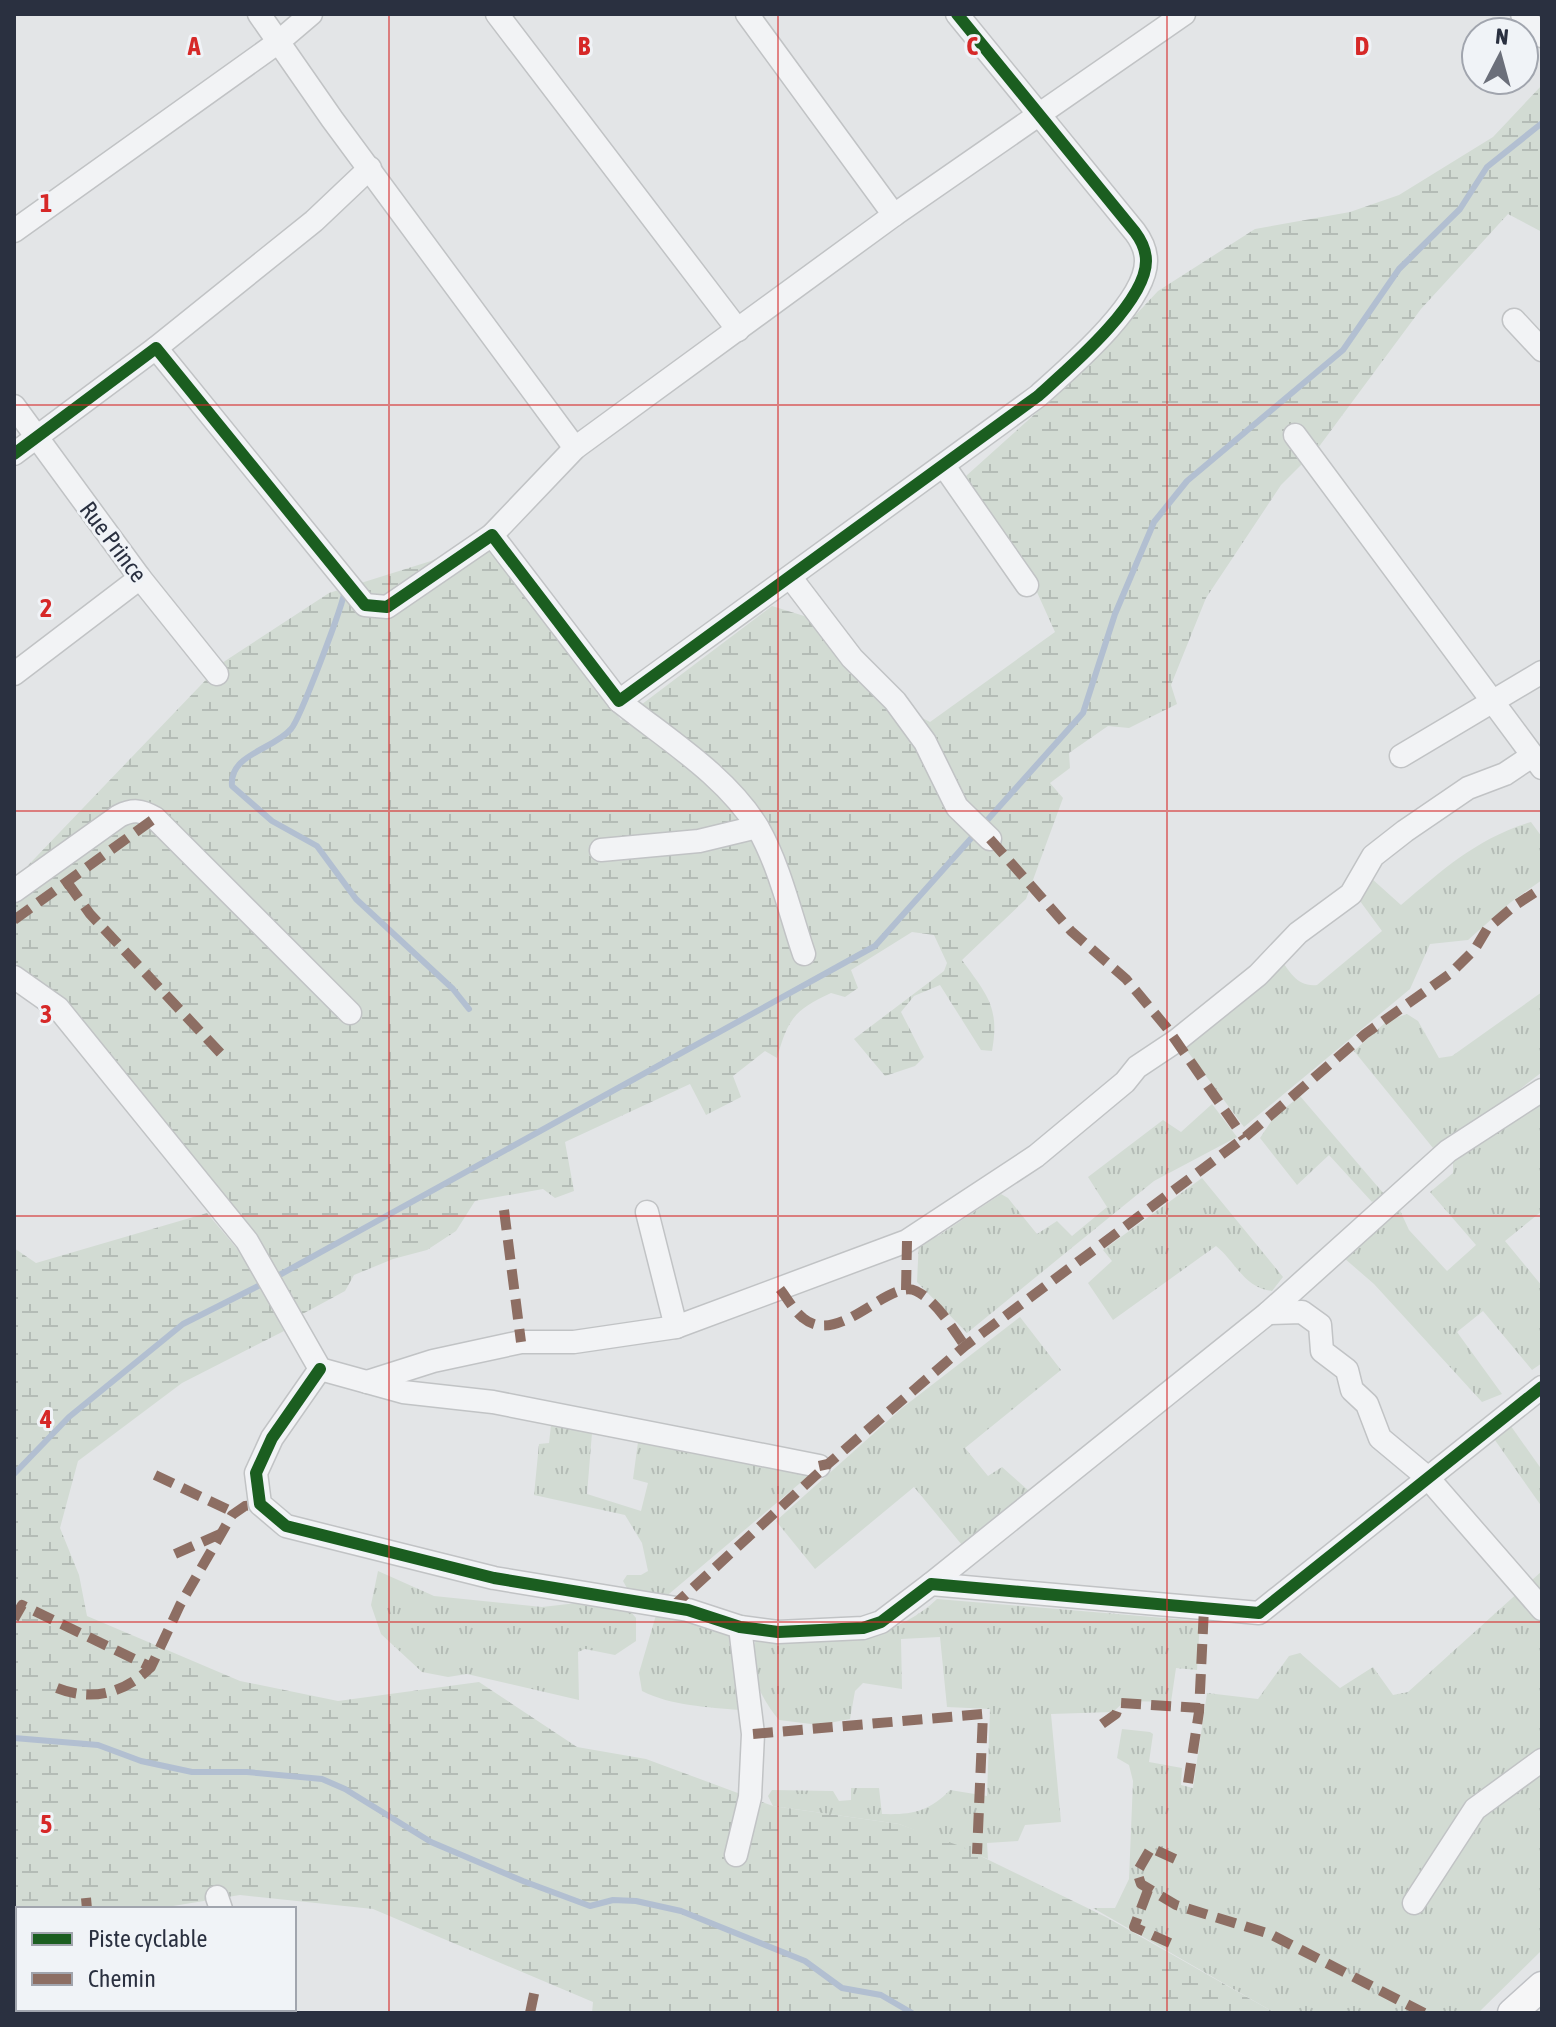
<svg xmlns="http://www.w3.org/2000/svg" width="1556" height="2027" font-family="'Asap Condensed',sans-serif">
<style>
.grass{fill:url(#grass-tufts)}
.wetland{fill:url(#wetland-marsh)}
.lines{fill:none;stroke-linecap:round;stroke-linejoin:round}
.stream{stroke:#b2bfd1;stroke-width:6}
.minor-casing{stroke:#c1c3c5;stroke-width:25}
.major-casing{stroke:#bfc1c5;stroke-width:31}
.minor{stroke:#f2f3f5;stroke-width:22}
.major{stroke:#f6f6f7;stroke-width:28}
.quiet{stroke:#8d6e63;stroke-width:10;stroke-dasharray:20 10;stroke-linecap:butt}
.cycleway-casing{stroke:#f0f3f7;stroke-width:17}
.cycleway{stroke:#1b5e20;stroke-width:12}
.grid{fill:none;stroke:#d62828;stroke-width:2;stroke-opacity:0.55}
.labels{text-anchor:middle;stroke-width:6;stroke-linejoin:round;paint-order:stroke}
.street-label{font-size:24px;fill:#2a3040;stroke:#f0f3f7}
.grid-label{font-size:26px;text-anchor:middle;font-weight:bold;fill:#d62828;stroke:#f0f3f7;stroke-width:6;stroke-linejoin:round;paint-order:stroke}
</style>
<defs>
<pattern id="grass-tufts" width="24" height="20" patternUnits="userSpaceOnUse" patternTransform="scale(2)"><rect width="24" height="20" fill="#d2dbd3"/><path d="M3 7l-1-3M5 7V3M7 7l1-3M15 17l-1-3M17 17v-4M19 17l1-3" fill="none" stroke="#b4bcb6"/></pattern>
<pattern id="wetland-marsh" width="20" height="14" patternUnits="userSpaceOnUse" patternTransform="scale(2)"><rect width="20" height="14" fill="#d2dbd3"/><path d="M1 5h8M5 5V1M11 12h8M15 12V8" fill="none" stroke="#b4bcb6"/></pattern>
</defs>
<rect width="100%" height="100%" fill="#e3e5e7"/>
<g class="grass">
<path d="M1531,822l11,15v43l-31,22 -43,38 -38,4 -20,45 -166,138 -62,-83 97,-87c11,15 18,30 38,28l65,-54 -25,-34 14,-19 30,27c43,-36 75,-66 130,-83z"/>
<polygon points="1542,992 1542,1072 1478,1122 1433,1148 1354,1051 1387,1021 1407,1014 1418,1021 1439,1058 1452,1056"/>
<polygon points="1542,1094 1542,1211 1505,1241 1542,1286 1542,1363 1532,1370 1483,1311 1457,1332 1502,1394 1482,1402 1374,1284 1344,1258 1398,1206 1409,1230 1447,1271 1476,1245 1430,1192 1453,1173 1453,1159 1500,1130"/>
<polygon points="1300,1096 1384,1194 1372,1202 1329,1155 1297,1185 1260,1138 1274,1117"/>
<polygon points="1212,1104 1237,1137 1154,1181 967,1333 917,1282 919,1240 938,1236 1001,1194 1008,1198 1037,1234 1057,1221 1072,1236 1107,1207 1088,1177 1163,1120 1181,1132"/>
<path d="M1202,1178l81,99 -11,14c-28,-3 -36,-29 -56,-45l-103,74 -25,-37 24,-22 -9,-11z"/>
<polygon points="1020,1317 1061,1370 965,1448 988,1476 1002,1467 1029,1491 962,1545 914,1487 815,1569 776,1521 902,1408"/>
<polygon points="1508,1422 1542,1470 1542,1507 1490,1433"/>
<polygon points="551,1425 592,1433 587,1494 641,1511 648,1483 633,1479 638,1442 812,1473 663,1599 628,1590 623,1581 627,1575 641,1575 648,1571 642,1543 625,1515 534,1495 539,1444 549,1443"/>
<polygon points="378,1571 434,1596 542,1607 577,1603 631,1612 636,1618 636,1641 615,1655 585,1649 578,1652 579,1700 467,1674 448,1677 422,1672 381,1634 371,1605"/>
<polygon points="1542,1571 1542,1950 1478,2013 1275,2013 1093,1908 1115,1908 1129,1879 1133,1781 1129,1765 1117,1758 1122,1729 1150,1732 1153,1734 1149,1762 1182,1768 1181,1785 1193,1788 1207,1693 1258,1699 1289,1656 1300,1653 1340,1688 1373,1667 1393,1695 1408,1692"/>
<path d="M937,1599l263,22 -3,49 -21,-2 -5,34 -46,-1 -12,11 -62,2 10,108 -36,3 -7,16 -31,2 1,16 -89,-35 -126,-18 -5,-10 4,-6 61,1 6,10 12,-1v-12h28l3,26c29,1 47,-2 68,-24l37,6 3,-87 -43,-2 -7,-70 -39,2 1,50 -39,-6 -8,8 -5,28 -31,6 -40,-5c-18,-21 -34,-53 -23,-80 62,5 133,5 181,-41z"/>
<path d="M656,1615l22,1 49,14 10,35 3,45c-33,-3 -68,-4 -98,-19l-3,-18z"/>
</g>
<g class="wetland">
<path d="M1542,85v147l-34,-18 -87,95 -103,139 -37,37 -75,113 -35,87 6,19 -48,24 -21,-2 -39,27 1,15 -20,15 13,15 -37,101 -64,61c25,35 38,47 30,91l-11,-1 -41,-65 -26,11 -13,16 23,45 -9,9 -30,10 -31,-37 90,-68 3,-8 -13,-28 -22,-3 -61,38 7,18 -13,9 -14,-4c-37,17 -43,26 -54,65l-12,-7 -32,25 8,21 -35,18 -16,-31 -125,58 9,49 -19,7 -12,-9 -68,12 -19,30 -29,19 -34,9 -39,16 -9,16 -50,27 -48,-77 -233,-280v-81l208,-217 107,-70 102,-32 43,-21 16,11 131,169 151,-114 45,14 53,71 60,31 125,-90 -19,-42 -70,-114 119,-107 73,-78 97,-62 95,-17 49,-17 94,-58z"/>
<polygon points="207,1213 250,1264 284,1331 182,1383 78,1461 60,1528 79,1575 87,1616 240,1681 338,1701 479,1682 577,1747 646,1759 773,1806 899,1824 960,1846 1106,1917 1275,2013 592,2013 593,2002 373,1909 240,1895 155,1909 18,1909 18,1939 14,1939 14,1248 36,1263"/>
</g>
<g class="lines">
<g class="stream">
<path d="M345,589c-1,14 -45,130 -54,140 -18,21 -62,25 -59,57l40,35 45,25 39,53 97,90 16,20"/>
<polyline points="274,1278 875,946 1083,713 1115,614 1154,522 1187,481 1343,350 1399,269 1460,209 1487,167 1542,123"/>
<polyline points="14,1474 69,1417 183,1324 264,1283"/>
<polyline points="14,1738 98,1745 141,1761 192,1772 247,1772 322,1779 345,1789 431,1842 523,1881 590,1906 613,1900 636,1901 681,1911 805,1961 842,1988 881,1995 912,2013"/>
</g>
<g class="minor-casing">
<g id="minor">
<polyline points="259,14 332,119 575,448"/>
<polyline points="497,14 738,330"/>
<polyline points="747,14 894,215"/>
<polyline points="1522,14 1542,36"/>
<polyline points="14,231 277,43 311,14"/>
<polyline points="1514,320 1542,350"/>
<polyline points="156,348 314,221 370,168"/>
<polyline points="14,406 140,578 217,674"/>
<polyline points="1295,435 1542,768"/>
<path d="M14,454l142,-106 209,257 22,2 105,-72 127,166 419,-305c30,-27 108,-93 108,-135 0,-11 -5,-21 -11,-29l-178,-218"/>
<polyline points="944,466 1027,585"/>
<polyline points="492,535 575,448 894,215 1184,14"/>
<polyline points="791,578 852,658 895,701 925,742 957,807 990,839"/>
<polyline points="14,674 140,578"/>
<path d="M619,701c46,37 108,75 139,127 22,39 32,85 46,126"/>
<polyline points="1401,756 1542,672"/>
<polyline points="601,850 699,841 757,827"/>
<path d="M14,891l105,-75c14,-7 22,-6 36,2l195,195"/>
<polyline points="14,977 58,1008 247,1241 320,1369 403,1392 493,1402 819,1466"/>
<polyline points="647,1212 676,1327"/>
<polyline points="1268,1313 1302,1312 1320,1325 1322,1351 1347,1370 1352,1390 1367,1404 1380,1438 1428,1478 1542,1609"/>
<polyline points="320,1369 272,1438 256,1473 260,1504 286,1526 494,1578 688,1610 740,1627 778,1632 863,1628 881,1622 931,1584 1259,1613 1542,1387"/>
<polyline points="367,1382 433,1361 521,1342 574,1342 676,1327 907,1241 1036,1156 1125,1082 1137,1067 1176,1041 1258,975 1298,933 1351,894 1373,856 1405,831 1468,788 1505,774 1532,756"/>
<polyline points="931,1584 1268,1313 1448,1151 1542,1090"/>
<polyline points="736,1855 750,1797 753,1734 740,1627"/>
<polyline points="217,1897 221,1909"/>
<polyline points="1414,1903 1475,1809 1542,1760"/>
<polyline points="251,2009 252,2013"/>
</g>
</g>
<g class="major-casing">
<polyline id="major" points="1512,2013 1542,1986"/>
</g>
<use href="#minor" class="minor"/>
<use href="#major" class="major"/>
<g class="quiet">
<polyline points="990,839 1071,931 1126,979 1167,1028 1244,1138"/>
<polyline points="67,882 90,914 226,1059"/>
<polyline points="14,920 155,818"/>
<polyline points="504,1210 521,1342"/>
<path d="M780,1289c7,9 14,22 23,29 36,30 85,-40 113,-27 21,10 36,37 49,55"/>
<polyline points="906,1290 907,1241"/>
<polyline points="819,1466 828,1464 965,1346 1244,1138 1365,1034 1451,973 1475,949 1487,929 1514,906 1542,888"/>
<polyline points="155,1475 235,1513"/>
<polyline points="175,1554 220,1534"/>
<polyline points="671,1608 828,1464"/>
<polyline points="14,1619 22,1605 151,1667 180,1605 232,1515 245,1506 260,1504"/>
<path d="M57,1688c35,14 68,5 94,-21"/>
<polyline points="1102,1724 1116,1714 1120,1703 1200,1708"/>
<polyline points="753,1734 983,1714 977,1854"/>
<polyline points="1188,1783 1199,1712 1204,1608"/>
<polyline points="1175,1859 1151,1848 1137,1872 1141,1884 1176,1905 1270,1934 1424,2013"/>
<polyline points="1148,1890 1134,1927 1170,1943"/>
<polyline points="86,1898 87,1909"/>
<polyline points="103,2009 104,2013"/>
<polyline points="530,2013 535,1989"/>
</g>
<g class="cycleway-casing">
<g id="cycleway">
<path d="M14,454l142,-106 209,257 22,2 105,-72 127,166 419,-305c30,-27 108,-93 108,-135 0,-11 -5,-21 -11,-29l-178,-218"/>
<polyline points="320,1369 272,1438 256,1473 260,1504 286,1526 494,1578 688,1610 740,1627 778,1632 863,1628 881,1622 931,1584 1259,1613 1542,1387"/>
</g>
</g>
<use href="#cycleway" class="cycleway"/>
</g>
<path class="grid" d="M389,14v1999M778,14v1999M1167,14v1999M14,405h1528M14,811h1528M14,1216h1528M14,1622h1528"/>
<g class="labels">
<g class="street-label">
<text transform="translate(113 542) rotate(53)" y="8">Rue Prince</text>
</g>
</g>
<g class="grid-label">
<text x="194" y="55">A</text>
<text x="584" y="55">B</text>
<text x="972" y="55">C</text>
<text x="1362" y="55">D</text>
<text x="46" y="212">1</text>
<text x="46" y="617">2</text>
<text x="46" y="1023">3</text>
<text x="46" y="1428">4</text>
<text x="46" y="1833">5</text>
</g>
<rect width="1556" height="2027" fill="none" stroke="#2a3040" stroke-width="32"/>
<rect x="16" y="1907" width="280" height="104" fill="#f0f3f7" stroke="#a1a5ae" stroke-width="2"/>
<rect x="32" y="1933" width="40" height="12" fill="#1b5e20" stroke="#a1a5ae" stroke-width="2"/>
<text x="88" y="1947" font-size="24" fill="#2a3040">Piste cyclable</text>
<rect x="32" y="1973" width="40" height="12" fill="#8d6e63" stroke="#a1a5ae" stroke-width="2"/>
<text x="88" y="1987" font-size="24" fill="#2a3040">Chemin</text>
<g transform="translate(1500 56) rotate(6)"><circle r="38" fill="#f0f3f7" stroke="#a1a5ae" stroke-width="2"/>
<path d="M0-6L14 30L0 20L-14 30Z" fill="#6b6f7a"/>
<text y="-12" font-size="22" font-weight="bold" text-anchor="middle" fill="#2a3040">N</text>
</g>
</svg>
